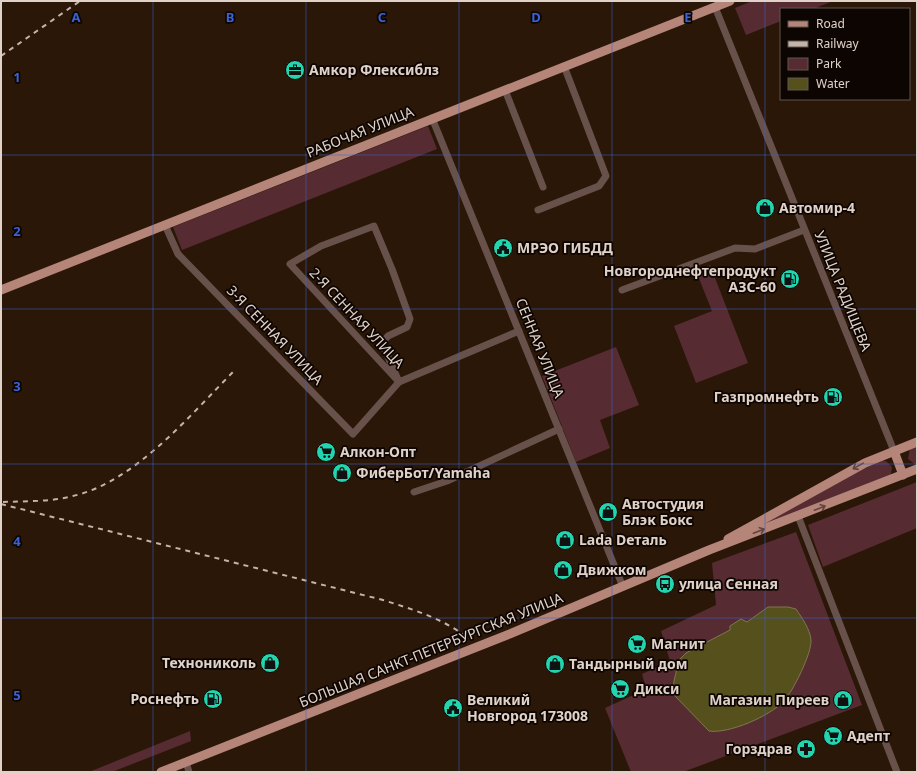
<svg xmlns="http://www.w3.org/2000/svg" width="918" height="773" font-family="'Noto Sans',sans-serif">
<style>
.green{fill:#572b32}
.water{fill:#56501c;stroke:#7f7750}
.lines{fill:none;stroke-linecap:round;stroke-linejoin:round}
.minor{stroke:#68514b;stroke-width:7}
.major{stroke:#b58579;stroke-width:9}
.rail{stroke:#c3b4a9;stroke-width:2;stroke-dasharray:5 5;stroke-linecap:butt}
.oneway{stroke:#61453e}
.grid{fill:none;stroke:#3a62d6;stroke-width:1;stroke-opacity:0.55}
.labels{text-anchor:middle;stroke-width:3.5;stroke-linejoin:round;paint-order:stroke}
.poi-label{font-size:14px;font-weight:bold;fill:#e0d2c8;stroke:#0d0502;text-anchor:start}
.street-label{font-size:14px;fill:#e0d2c8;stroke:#0d0502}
.grid-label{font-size:13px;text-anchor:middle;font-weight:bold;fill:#3a62d6;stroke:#0d0502;stroke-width:3.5;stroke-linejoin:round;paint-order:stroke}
</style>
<rect width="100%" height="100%" fill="#2b1707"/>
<g class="green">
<polygon points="752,1 833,1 813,9 781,9 781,21 746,35 735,8"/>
<polygon points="428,126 437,149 182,250 173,227"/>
<polygon points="710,265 748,363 696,383 674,326 712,311 696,271"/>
<polygon points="616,347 639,405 600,420 610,448 576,462 542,376"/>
<polygon points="917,445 917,466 908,459 910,448"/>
<polygon points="882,461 886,461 892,467 891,474 889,477 755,529 861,470"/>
<polygon points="917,482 917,528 823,567 808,525"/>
<polygon points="796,532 862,705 683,772 631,772 605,708 642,691 645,685 642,674 670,661 661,631 716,605 712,563"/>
<polygon points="190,731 191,741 112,772 89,772"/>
</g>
<path class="water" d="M768,607h20l8,2c6,9 14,20 15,31 1,13 -18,51 -27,61 -14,15 -55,33 -75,30l-34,-35c-5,-12 3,-22 2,-34l9,-9 44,-23v-4l11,-7 6,3z"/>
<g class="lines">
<g class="minor">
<polyline points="715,7 894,451"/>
<polyline points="505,90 543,187"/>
<polyline points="432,118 623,587"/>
<polyline points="538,210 599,186 606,176 564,66"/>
<polyline points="165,225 178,254 353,434 399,382 519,331"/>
<polygon points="374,226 392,269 410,319 407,327 388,336 382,343 399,382 290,264 321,246"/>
<polyline points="622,290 735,248 755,249 804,230"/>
<polyline points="414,492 447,481 559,429"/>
<polyline points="798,516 897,772"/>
<polyline points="186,762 189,772"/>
</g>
<g class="major">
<polyline points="1,290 730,1"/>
<polyline points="894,451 903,475"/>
<polyline points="728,539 865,463 917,442"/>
<polyline points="161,772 512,633 709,550 917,469"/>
</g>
<g class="rail">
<polyline points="1,56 80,1"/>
<path d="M3,502c23,-1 47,0 70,-6 62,-14 117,-81 161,-125"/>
<path d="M1,504l382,96c28,9 56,17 81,35"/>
</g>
</g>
<defs><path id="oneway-shaft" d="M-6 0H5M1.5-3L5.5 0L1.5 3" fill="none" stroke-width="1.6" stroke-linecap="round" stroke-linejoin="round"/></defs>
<g class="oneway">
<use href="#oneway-shaft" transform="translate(858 466) rotate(151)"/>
<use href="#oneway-shaft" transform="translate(820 508) rotate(-22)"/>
<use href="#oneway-shaft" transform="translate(759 531) rotate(-21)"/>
</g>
<path class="grid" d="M153,1v771M306,1v771M459,1v771M612,1v771M765,1v771M1,155h916M1,309h916M1,464h916M1,618h916"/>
<defs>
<g id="office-disc" transform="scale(1)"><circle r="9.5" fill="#22d5af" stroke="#0d0502"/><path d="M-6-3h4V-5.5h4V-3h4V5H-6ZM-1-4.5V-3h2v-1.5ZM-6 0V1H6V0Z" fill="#111"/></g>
<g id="shop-disc" transform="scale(1)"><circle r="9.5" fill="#22d5af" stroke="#0d0502"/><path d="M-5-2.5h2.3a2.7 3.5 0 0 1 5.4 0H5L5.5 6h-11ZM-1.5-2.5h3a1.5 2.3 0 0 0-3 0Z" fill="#111"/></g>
<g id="civic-disc" transform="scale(1)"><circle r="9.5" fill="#22d5af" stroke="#0d0502"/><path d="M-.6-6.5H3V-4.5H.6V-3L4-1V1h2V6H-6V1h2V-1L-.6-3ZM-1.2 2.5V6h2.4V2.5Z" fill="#111"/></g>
<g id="fuel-disc" transform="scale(1)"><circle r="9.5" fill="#22d5af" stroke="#0d0502"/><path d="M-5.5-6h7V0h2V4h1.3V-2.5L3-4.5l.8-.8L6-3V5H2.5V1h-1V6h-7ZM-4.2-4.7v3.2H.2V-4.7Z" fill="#111"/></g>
<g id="supermarket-disc" transform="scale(1)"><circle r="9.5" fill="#22d5af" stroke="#0d0502"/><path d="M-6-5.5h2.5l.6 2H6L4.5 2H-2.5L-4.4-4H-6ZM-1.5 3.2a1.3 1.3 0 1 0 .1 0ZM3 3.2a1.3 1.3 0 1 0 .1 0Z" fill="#111"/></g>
<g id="bus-disc" transform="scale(1)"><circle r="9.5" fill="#22d5af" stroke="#0d0502"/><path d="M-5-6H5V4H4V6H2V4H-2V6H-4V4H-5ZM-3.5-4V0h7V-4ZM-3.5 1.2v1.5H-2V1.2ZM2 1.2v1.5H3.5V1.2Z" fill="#111"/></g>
<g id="pharmacy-disc" transform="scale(1)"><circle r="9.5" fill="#22d5af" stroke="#0d0502"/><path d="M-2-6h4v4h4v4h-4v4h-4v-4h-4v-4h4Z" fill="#111"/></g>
</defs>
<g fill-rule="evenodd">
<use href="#office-disc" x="295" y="70"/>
<use href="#shop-disc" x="765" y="208"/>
<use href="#civic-disc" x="503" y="248"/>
<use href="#fuel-disc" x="790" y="279"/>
<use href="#fuel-disc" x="833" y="397"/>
<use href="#supermarket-disc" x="326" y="452"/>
<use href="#shop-disc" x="342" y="473"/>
<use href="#shop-disc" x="608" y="512"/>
<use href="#shop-disc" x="565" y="540"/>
<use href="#shop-disc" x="563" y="570"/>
<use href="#bus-disc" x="665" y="584"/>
<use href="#supermarket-disc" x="637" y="644"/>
<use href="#shop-disc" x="270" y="663"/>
<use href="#shop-disc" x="555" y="664"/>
<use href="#supermarket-disc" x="620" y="689"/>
<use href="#fuel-disc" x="213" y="699"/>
<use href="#shop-disc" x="843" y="700"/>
<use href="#civic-disc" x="453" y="708"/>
<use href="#supermarket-disc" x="833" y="736"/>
<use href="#pharmacy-disc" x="806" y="749"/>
</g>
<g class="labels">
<g class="poi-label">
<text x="309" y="75">Амкор Флексиблз</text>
<text x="779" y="213">Автомир-4</text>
<text x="517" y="253">МРЭО ГИБДД</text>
<text x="776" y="276" text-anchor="end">Новгороднефтепродукт<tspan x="776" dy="16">АЗС-60</tspan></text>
<text x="819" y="402" text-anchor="end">Газпромнефть</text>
<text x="340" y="457">Алкон-Опт</text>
<text x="356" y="478">ФиберБот/Yamaha</text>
<text x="622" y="509">Автостудия<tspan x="622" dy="16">Блэк Бокс</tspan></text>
<text x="579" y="545">Lada Dеталь</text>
<text x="577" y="575">Движком</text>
<text x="679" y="589">улица Сенная</text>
<text x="651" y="649">Магнит</text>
<text x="256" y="668" text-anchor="end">Технониколь</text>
<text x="569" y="669">Тандырный дом</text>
<text x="634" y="694">Дикси</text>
<text x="199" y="704" text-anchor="end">Роснефть</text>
<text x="467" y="705">Великий<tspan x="467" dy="16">Новгород 173008</tspan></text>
<text x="829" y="705" text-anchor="end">Магазин Пиреев</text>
<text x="847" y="741">Адепт</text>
<text x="792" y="754" text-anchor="end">Горздрав</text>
</g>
<g class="street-label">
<text transform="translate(360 132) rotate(-22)" y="5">РАБОЧАЯ УЛИЦА</text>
<text transform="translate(843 291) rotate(68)" y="5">УЛИЦА РАДИЩЕВА</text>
<text transform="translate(357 318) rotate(47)" y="5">2-Я СЕННАЯ УЛИЦА</text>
<text transform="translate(275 335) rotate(46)" y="5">3-Я СЕННАЯ УЛИЦА</text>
<text transform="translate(540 348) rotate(68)" y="5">СЕННАЯ УЛИЦА</text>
<text transform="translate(431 650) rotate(-22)" y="5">БОЛЬШАЯ САНКТ-ПЕТЕРБУРГСКАЯ УЛИЦА</text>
</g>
</g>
<g class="grid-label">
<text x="76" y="22">A</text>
<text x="230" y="22">B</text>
<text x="382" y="22">C</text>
<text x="536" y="22">D</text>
<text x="688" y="22">E</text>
<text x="17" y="82">1</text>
<text x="17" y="236">2</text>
<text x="17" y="391">3</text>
<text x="17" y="546">4</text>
<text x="17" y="700">5</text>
</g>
<rect width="918" height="773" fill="none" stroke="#e0d2c8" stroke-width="4"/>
<rect x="780" y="8" width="130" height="92" fill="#0d0502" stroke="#615751"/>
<rect x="788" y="21" width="20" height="6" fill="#b58579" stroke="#615751"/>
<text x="816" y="28" font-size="12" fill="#e0d2c8">Road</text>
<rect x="788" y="41" width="20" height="6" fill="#c3b4a9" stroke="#615751"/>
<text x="816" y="48" font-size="12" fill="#e0d2c8">Railway</text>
<rect x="788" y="58" width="20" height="12" fill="#572b32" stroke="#615751"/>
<text x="816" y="68" font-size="12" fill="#e0d2c8">Park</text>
<rect x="788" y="78" width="20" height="12" fill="#56501c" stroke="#615751"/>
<text x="816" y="88" font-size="12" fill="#e0d2c8">Water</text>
</svg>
